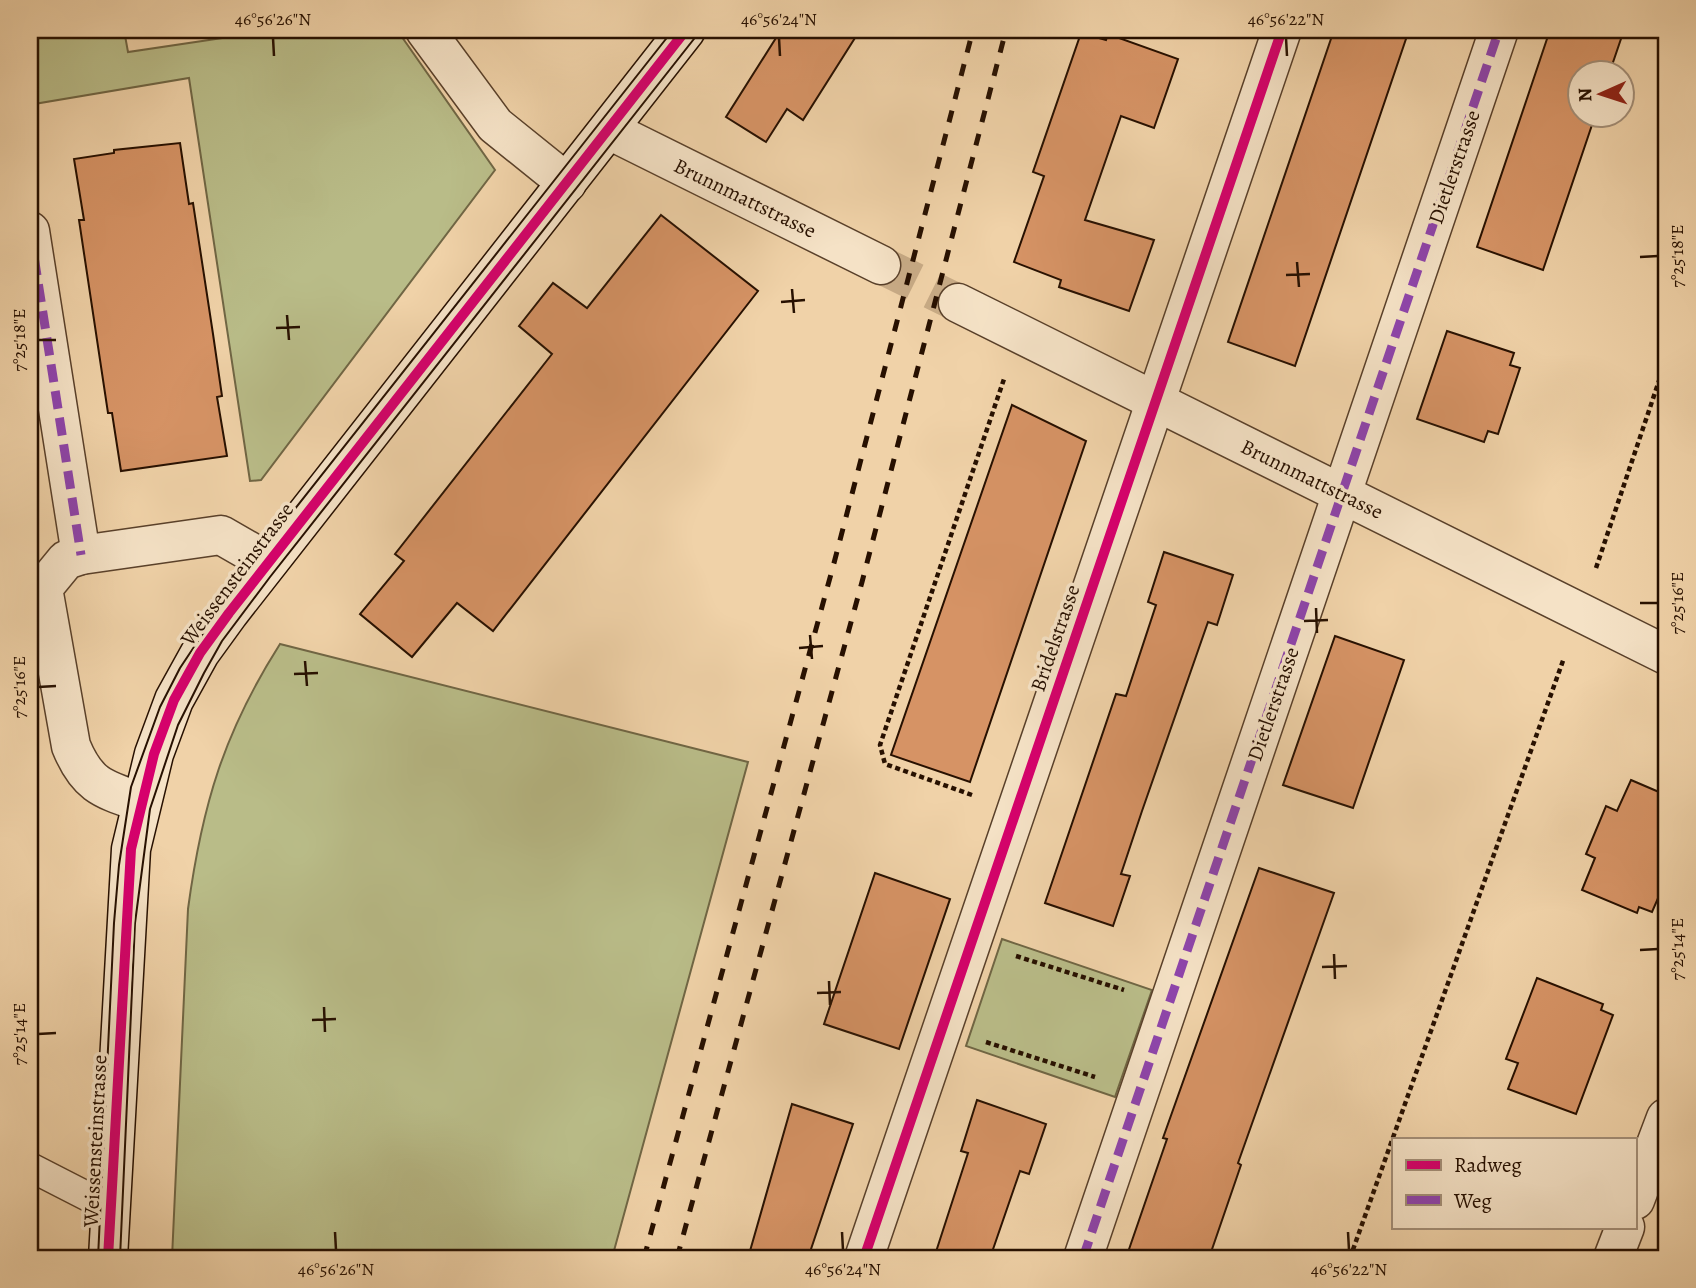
<svg xmlns="http://www.w3.org/2000/svg" width="1696" height="1288" font-family="Alegreya,serif">
<style>
.green{fill:#b9bc88;stroke:#706644;stroke-width:2}
.building{fill:#d69365;stroke:#271000;stroke-width:2}
.lines{fill:none;stroke-linecap:round;stroke-linejoin:round}
.street-tunnel{stroke:#c8ab86;stroke-width:38;stroke-dasharray:38 19;stroke-linecap:butt}
.lane-casing{stroke:#59402a;stroke-width:31}
.street-casing{stroke:#59402a;stroke-width:41}
.secondary-casing{stroke:#271000;stroke-width:41}
.path{stroke:#271000;stroke-width:4.5;stroke-dasharray:5 3.5;stroke-linecap:butt}
.lane{stroke:#f5e2c6;stroke-width:28}
.street{stroke:#f5e2c6;stroke-width:38}
.secondary{stroke:#f5e2c6;stroke-width:38}
.tram{stroke:#271000;stroke-width:2}
.rail{stroke:#271000;stroke-width:5;stroke-dasharray:12 12;stroke-linecap:butt}
.quiet{stroke:#8e44ad;stroke-width:9;stroke-dasharray:18 9;stroke-linecap:butt}
.cycleway-casing{stroke:#f5e2c6;stroke-width:15}
.cycleway{stroke:#d6006c;stroke-width:10}
.ticks{fill:none;stroke:#271000;stroke-width:2.5}
.labels{text-anchor:middle;stroke-width:7;stroke-linejoin:round;paint-order:stroke}
.street-label{font-size:21px;fill:#271000;stroke:#f5e2c6}
.neatline{fill:none;stroke:#271000;stroke-width:2.5}
.ticks-label{font-size:18px;text-anchor:middle;fill:#271000}
</style>
<rect width="100%" height="100%" fill="#f0d2a8"/>
<filter id="stains"><feTurbulence type="fractalNoise" baseFrequency=".00286" numOctaves="4"/><feColorMatrix values="0 0 0 0 .2 0 0 0 0 .09 0 0 0 0 .02 0 0 0 .5 -.17"/></filter>
<radialGradient id="worn" r=".72"><stop offset=".6" stop-color="#630" stop-opacity="0"/><stop offset="1" stop-color="#630" stop-opacity=".3"/></radialGradient>
<g class="green">
<polygon points="30,30 124,30 128,52 276,30 397,30 495,170 261,480 250,481 189,78 34,104 30,76"/>
<path d="M280,644l468,118 -136,496h-440l16,-349c14,-104 36,-177 92,-265z"/>
<polygon points="1002,939 1152,990 1115,1097 966,1046"/>
</g>
<g class="building">
<polygon points="781,30 860,30 803,120 787,109 766,142 726,117"/>
<polygon points="1334,30 1409,30 1295,366 1228,342"/>
<polygon points="1550,30 1624,30 1609,74 1580,74 1580,116 1595,116 1543,270 1477,247"/>
<polygon points="1081,33 1106,40 1108,34 1178,59 1154,128 1121,116 1085,220 1154,240 1129,311 1059,287 1061,280 1014,262 1044,176 1033,172"/>
<polygon points="180,143 189,204 193,203 213,334 222,396 217,397 227,456 121,471 112,413 108,413 79,220 84,220 74,159 114,153 114,150"/>
<polygon points="661,215 758,291 493,631 457,603 412,657 360,614 404,561 395,554 552,354 519,326 553,283 587,308"/>
<polygon points="1447,331 1514,353 1510,365 1520,368 1498,434 1488,431 1484,442 1417,419"/>
<polygon points="1012,405 1086,441 970,782 891,755"/>
<polygon points="1164,552 1233,575 1217,625 1208,622 1142,811 1121,874 1130,876 1113,926 1045,903 1116,694 1126,696 1156,605 1148,602"/>
<polygon points="1335,636 1404,660 1353,808 1283,785"/>
<polygon points="1631,780 1666,795 1666,880 1652,912 1639,907 1637,913 1582,890 1595,858 1586,854 1606,806 1617,811"/>
<polygon points="1259,868 1334,893 1238,1163 1241,1165 1209,1258 1126,1258 1167,1139 1163,1138"/>
<polygon points="875,873 950,899 899,1049 824,1024"/>
<polygon points="1537,978 1603,1004 1601,1010 1613,1015 1576,1114 1508,1089 1518,1063 1506,1059"/>
<polygon points="977,1100 1046,1124 1029,1174 1020,1171 990,1258 934,1258 968,1153 961,1151"/>
<polygon points="792,1104 853,1124 808,1258 748,1258"/>
</g>
<g class="lines">
<polyline class="street-tunnel" points="881,265 958,303"/>
<g class="lane-casing">
<polyline id="lane" points="30,1167 110,1208"/>
</g>
<g class="street-casing">
<g id="street">
<polyline points="425,30 495,125 567,183"/>
<polyline points="609,130 881,265"/>
<polyline points="30,231 81,555"/>
<polyline points="958,303 1666,655"/>
<path d="M140,802c-38,-13 -53,-17 -69,-56l-28,-158 23,-28 15,-5 140,-20 47,27"/>
<polyline points="1635,1200 1666,1118"/>
<polyline points="864,1258 1282,30"/>
<polyline points="1083,1258 1499,30"/>
<polyline points="1613,1258 1625,1227"/>
</g>
</g>
<g class="secondary-casing">
<polyline id="secondary" points="108,1258 131,849 154,754 174,700 200,653 229,613 686,30"/>
</g>
<g class="path">
<polyline points="1596,568 1666,360"/>
<polyline points="972,795 885,764 880,745 1004,379"/>
<polyline points="1016,956 1124,990"/>
<polyline points="986,1042 1095,1077"/>
<polyline points="1350,1258 1564,658"/>
</g>
<use href="#lane" class="lane"/>
<use href="#street" class="street"/>
<use href="#secondary" class="secondary"/>
<g class="tram">
<polyline points="98,1258 114,923 119,865 131,787 160,707 180,668 238,581 673,30"/>
<polyline points="120,1258 135,923 150,809 178,725 204,673 222,641 270,577 701,30"/>
</g>
<g class="rail">
<polyline points="644,1258 834,563 973,30"/>
<polyline points="677,1258 862,582 1006,30"/>
</g>
<g class="quiet">
<polyline points="30,231 81,555"/>
<polyline points="1083,1258 1499,30"/>
</g>
<g class="cycleway-casing">
<g id="cycleway">
<polyline points="108,1258 131,849 154,754 174,700 200,653 229,613 686,30"/>
<polyline points="864,1258 1282,30"/>
</g>
</g>
<use href="#cycleway" class="cycleway"/>
</g>
<path class="ticks" d="M273,38l1,18M779,38l1,18M1286,38l1,18M1640,257l18,-1M1297,262l2,25M1286,275l24,-1M792,289l2,24M781,302l24,-2M287,315l2,25M276,328l24,-1M38,340h18M1640,603h18M1316,608l1,25M1304,621l24,-1M810,635l2,24M799,648l24,-2M305,661l2,25M294,674l24,-1M38,687l18,-1M1640,950l18,-1M1334,954l1,25M1322,967l25,-1M829,981l1,24M817,993l24,-1M324,1007l1,25M312,1020l24,-1M38,1034l18,-1M335,1232l1,18M842,1232l1,18M1348,1232l1,18"/>
<g class="labels">
<g class="street-label">
<text transform="translate(1454 167) rotate(-71)" y="7">Dietlerstrasse</text>
<text transform="translate(745 198) rotate(26)" y="7">Brunnmattstrasse</text>
<text transform="translate(1312 479) rotate(26)" y="7">Brunnmattstrasse</text>
<text transform="translate(237 574) rotate(-53)" y="7">Weissensteinstrasse</text>
<text transform="translate(1055 638) rotate(-71)" y="7">Bridelstrasse</text>
<text transform="translate(1273 704) rotate(-71)" y="7">Dietlerstrasse</text>
<text transform="translate(95 1141) rotate(-87)" y="7">Weissensteinstrasse</text>
</g>
</g>
<rect width="1696" height="1288" fill="none" stroke="#f0d2a8" stroke-width="77"/>
<rect x="1392" y="1138" width="245" height="91" fill="#f5e2c6" stroke="#a38e77" stroke-width="2"/>
<rect x="1406" y="1160" width="35" height="10" fill="#d6006c" stroke="#a38e77" stroke-width="2"/>
<text x="1454" y="1172" font-size="21" fill="#271000">Radweg</text>
<rect x="1406" y="1195" width="35" height="10" fill="#8e44ad" stroke="#a38e77" stroke-width="2"/>
<text x="1454" y="1208" font-size="21" fill="#271000">Weg</text>
<g transform="translate(1601 94) rotate(267)"><circle r="33" fill="#f5e2c6" stroke="#a38e77" stroke-width="2"/>
<path d="M0-5L12 26L0 18L-12 26Z" fill="#8f2418"/>
<text y="-10" font-size="19" font-weight="bold" text-anchor="middle" fill="#271000">N</text>
</g>
<rect x="38" y="38" width="1620" height="1212" class="neatline"/>
<g class="ticks-label">
<text x="273" y="25">46°56'26"N</text>
<text x="779" y="25">46°56'24"N</text>
<text x="1286" y="25">46°56'22"N</text>
<text transform="translate(1677 256) rotate(-90)" y="6">7°25'18"E</text>
<text transform="translate(19 340) rotate(-90)" y="6">7°25'18"E</text>
<text transform="translate(1677 603) rotate(-90)" y="6">7°25'16"E</text>
<text transform="translate(19 687) rotate(-90)" y="6">7°25'16"E</text>
<text transform="translate(1677 949) rotate(-90)" y="6">7°25'14"E</text>
<text transform="translate(19 1034) rotate(-90)" y="6">7°25'14"E</text>
<text x="336" y="1275">46°56'26"N</text>
<text x="843" y="1275">46°56'24"N</text>
<text x="1349" y="1275">46°56'22"N</text>
</g>
<rect width="100%" height="100%" filter="url(#stains)"/>
<rect width="100%" height="100%" fill="url(#worn)"/>
</svg>
